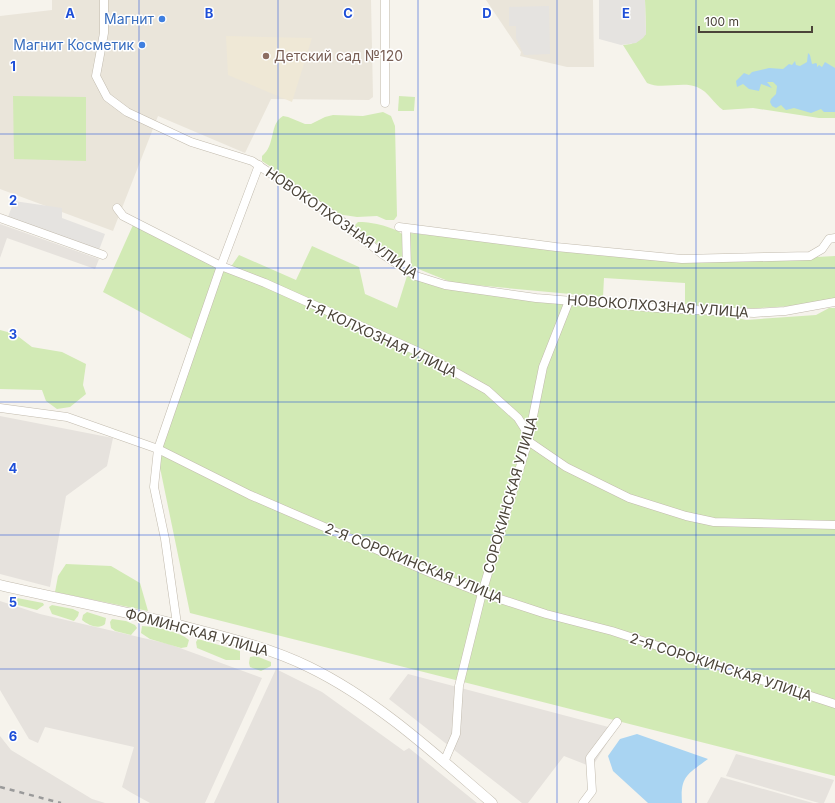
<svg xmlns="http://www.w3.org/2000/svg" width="835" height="803" font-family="Inter,sans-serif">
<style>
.residential{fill:#eae5da}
.industrial{fill:#e6e2dd}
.education{fill:#efe8d6}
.green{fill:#d2eab5}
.parking{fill:#e5e3e0}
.water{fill:#a9d4f2}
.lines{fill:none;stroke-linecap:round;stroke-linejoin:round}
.minor-casing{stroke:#c2bbae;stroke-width:9}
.tertiary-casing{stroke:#c2bbae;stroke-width:11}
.minor{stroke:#fff;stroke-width:8}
.tertiary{stroke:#fff;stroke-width:10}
.rail{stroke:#9a9a9a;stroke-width:2.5;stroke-dasharray:5 5;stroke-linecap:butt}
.grid{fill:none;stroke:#1d4ed8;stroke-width:1;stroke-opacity:0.55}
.shop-dot{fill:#3f7fe0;stroke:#fff;stroke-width:1.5}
.education-dot{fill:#8d6e63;stroke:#fff;stroke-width:1.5}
.labels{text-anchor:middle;stroke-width:3;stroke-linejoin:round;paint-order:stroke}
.shop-label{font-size:14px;fill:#366cbe;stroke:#fff;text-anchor:end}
.education-label{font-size:14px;fill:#785e54;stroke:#fff;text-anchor:start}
.street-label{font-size:14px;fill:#4b4439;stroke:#fff}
.grid-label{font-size:13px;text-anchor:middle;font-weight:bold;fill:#1d4ed8;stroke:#fff;stroke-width:3;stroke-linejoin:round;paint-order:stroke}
</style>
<rect width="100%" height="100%" fill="#f6f3ec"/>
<g class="residential">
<polygon points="52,0 371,0 373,97 369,100 271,99 245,153 158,116 113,231 0,189 0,16 52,10"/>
<polygon points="486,0 593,0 594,67 567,67 520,56 521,52"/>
</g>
<g class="industrial">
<polygon points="0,224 99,259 95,269 7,238 0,258"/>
<polygon points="0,416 113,438 107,466 66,496 50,587 0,574"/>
<polygon points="0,601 40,614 169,644 262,678 205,803 150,803 130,792 122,787 134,747 45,727 38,743 29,739 0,690"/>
<polygon points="276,669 322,692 404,751 409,748 477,803 214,803"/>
<polygon points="408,674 616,729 592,767 564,756 528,803 522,803 389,699"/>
<polygon points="0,736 11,750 92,799 105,803 0,803"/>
<polygon points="736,754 834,780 824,803 819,803 726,776"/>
<polygon points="721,777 813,803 707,803"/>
</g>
<polygon class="education" points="226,36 312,38 292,102 228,75"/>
<g class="green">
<path d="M645,0h190v118h-16l-66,-10 -30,2c-9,-6 -14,-18 -26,-23 -15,-6 -36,3 -50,-4l-24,-38 8,-1 15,-10z"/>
<polygon points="13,96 86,97 86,161 14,159"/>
<polygon points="399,96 415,97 414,111 398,111"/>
<path d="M383,112l8,4 4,10 2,90 -3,4h-8l-9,-4 -20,1 -20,-3 -60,-37 -3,-8 -12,-8v-5c14,-11 7,-32 21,-40l5,1 17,7h6l14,-7 8,-2 30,1z"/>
<path d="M358,222c10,-1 37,5 44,12l1,26h-3l-45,-32v-3z"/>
<polygon points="133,225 230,268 239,255 296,280 312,246 359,267 365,294 397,308 407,276 437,287 721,314 746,320 816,315 829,308 835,308 835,776 190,613 158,458 191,339 103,292"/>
<polygon points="409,233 672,260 745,261 835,256 835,299 812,305 742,309 685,304 685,283 604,278 603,297 453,283 411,266"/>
<polygon points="0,330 15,334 32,347 62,352 86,364 83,385 86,394 70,407 57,409 46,401 42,390 0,389"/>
<polygon points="66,564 111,566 140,583 148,611 55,592 58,576"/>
<polygon points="12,597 43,603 44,605 37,610 10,603"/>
<polygon points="52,605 73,609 79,612 78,616 74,621 52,614 49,607"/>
<path d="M87,612l19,6 -1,6c-6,6 -17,1 -23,-4l1,-5z"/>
<polygon points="112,619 126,621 135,625 137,628 131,635 115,631 111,628 110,622"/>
<path d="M142,626c15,1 36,5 47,14l-2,7 -6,1 -31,-9 -9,-6z"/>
<polygon points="198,639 240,651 240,660 226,660 197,648 196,642"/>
<polygon points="256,656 271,662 271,666 261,671 250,667 249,663 250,657"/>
</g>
<g class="parking">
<polygon points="599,0 645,0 646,34 643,38 636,43 621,45 599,39"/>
<polygon points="549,6 550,54 524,55 516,38 516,26 509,26 509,7"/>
<polygon points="14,201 62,208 62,218 105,234 99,250 8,217"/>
</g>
<g class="water">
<polygon points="808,53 810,55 812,64 816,63 817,64 817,67 819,65 822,67 825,62 835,68 835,112 824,112 821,109 811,113 794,108 786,110 781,105 776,108 772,106 770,102 771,99 776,94 777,86 773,82 767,82 772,88 761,84 759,91 749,89 743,84 737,87 736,81 744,73 749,75 752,72 769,68 783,69 789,64 792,65 795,61 796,65 800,66 807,62"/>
<path d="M637,734l71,25c-20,15 -28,17 -26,44h-34l-35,-32 -5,-15 12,-17z"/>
</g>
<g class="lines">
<g class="minor-casing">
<g id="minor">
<polyline points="104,0 104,33 96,76 107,97 127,112 191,142 252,161 339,219 382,254 416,276 445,285 536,298 657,308 754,313 785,311 835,302"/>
<polyline points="385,0 385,103"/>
<polyline points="117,208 123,216 221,266 265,283 421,353 487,390 518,418 525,429 528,441 566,467 629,498 686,516 714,522 835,525"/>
<polyline points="0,218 103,255"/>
<polyline points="399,227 556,247 682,259 810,256 822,249 829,239 835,238"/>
<polyline points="406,229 407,271"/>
<polyline points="0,408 67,417 158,449 250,495 438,576 482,593 546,614 612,631 835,704"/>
<polyline points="177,624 165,539 154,487 158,449 221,266 259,165"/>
<polyline points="444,762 456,734 459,686 482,593 528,441 543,367 569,301"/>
<polyline points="583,803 592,791 590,758 617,722"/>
</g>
</g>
<g class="tertiary-casing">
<path id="tertiary" d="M0,585c65,15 130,27 194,44 39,10 78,20 115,38 68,33 126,87 183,136"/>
</g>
<use href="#minor" class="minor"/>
<use href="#tertiary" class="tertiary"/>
<polyline class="rail" points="0,787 61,803"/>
</g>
<path class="grid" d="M139,0v803M278,0v803M418,0v803M557,0v803M696,0v803M0,134h835M0,268h835M0,402h835M0,535h835M0,669h835"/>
<g class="shop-dot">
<circle cx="162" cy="19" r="4"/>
<circle cx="142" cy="45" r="4"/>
</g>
<circle class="education-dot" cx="266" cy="56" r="4"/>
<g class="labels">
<g class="shop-label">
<text x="154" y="24">Магнит</text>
<text x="134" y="50">Магнит Косметик</text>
</g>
<g class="education-label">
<text x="274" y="61">Детский сад №120</text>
</g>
<g class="street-label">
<text transform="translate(342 223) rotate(35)" y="5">НОВОКОЛХОЗНАЯ УЛИЦА</text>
<text transform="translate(658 306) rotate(4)" y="5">НОВОКОЛХОЗНАЯ УЛИЦА</text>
<text transform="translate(381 338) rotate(25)" y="5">1-Я КОЛХОЗНАЯ УЛИЦА</text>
<text transform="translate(510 495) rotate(-74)" y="5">СОРОКИНСКАЯ УЛИЦА</text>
<text transform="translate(414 563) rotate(22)" y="5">2-Я СОРОКИНСКАЯ УЛИЦА</text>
<text transform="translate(197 632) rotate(15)" y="5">ФОМИНСКАЯ УЛИЦА</text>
<text transform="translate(721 667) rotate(18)" y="5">2-Я СОРОКИНСКАЯ УЛИЦА</text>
</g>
</g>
<g class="grid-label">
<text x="70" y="18">A</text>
<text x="209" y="18">B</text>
<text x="348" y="18">C</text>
<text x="487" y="18">D</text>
<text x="626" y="18">E</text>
<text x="13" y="71">1</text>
<text x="13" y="205">2</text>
<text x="13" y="339">3</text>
<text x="13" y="473">4</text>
<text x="13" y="607">5</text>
<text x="13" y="741">6</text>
</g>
<path d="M699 26v6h113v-6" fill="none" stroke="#4b4439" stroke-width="2"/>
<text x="705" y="26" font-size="12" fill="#4b4439" stroke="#ffffff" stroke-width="3" paint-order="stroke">100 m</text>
</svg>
